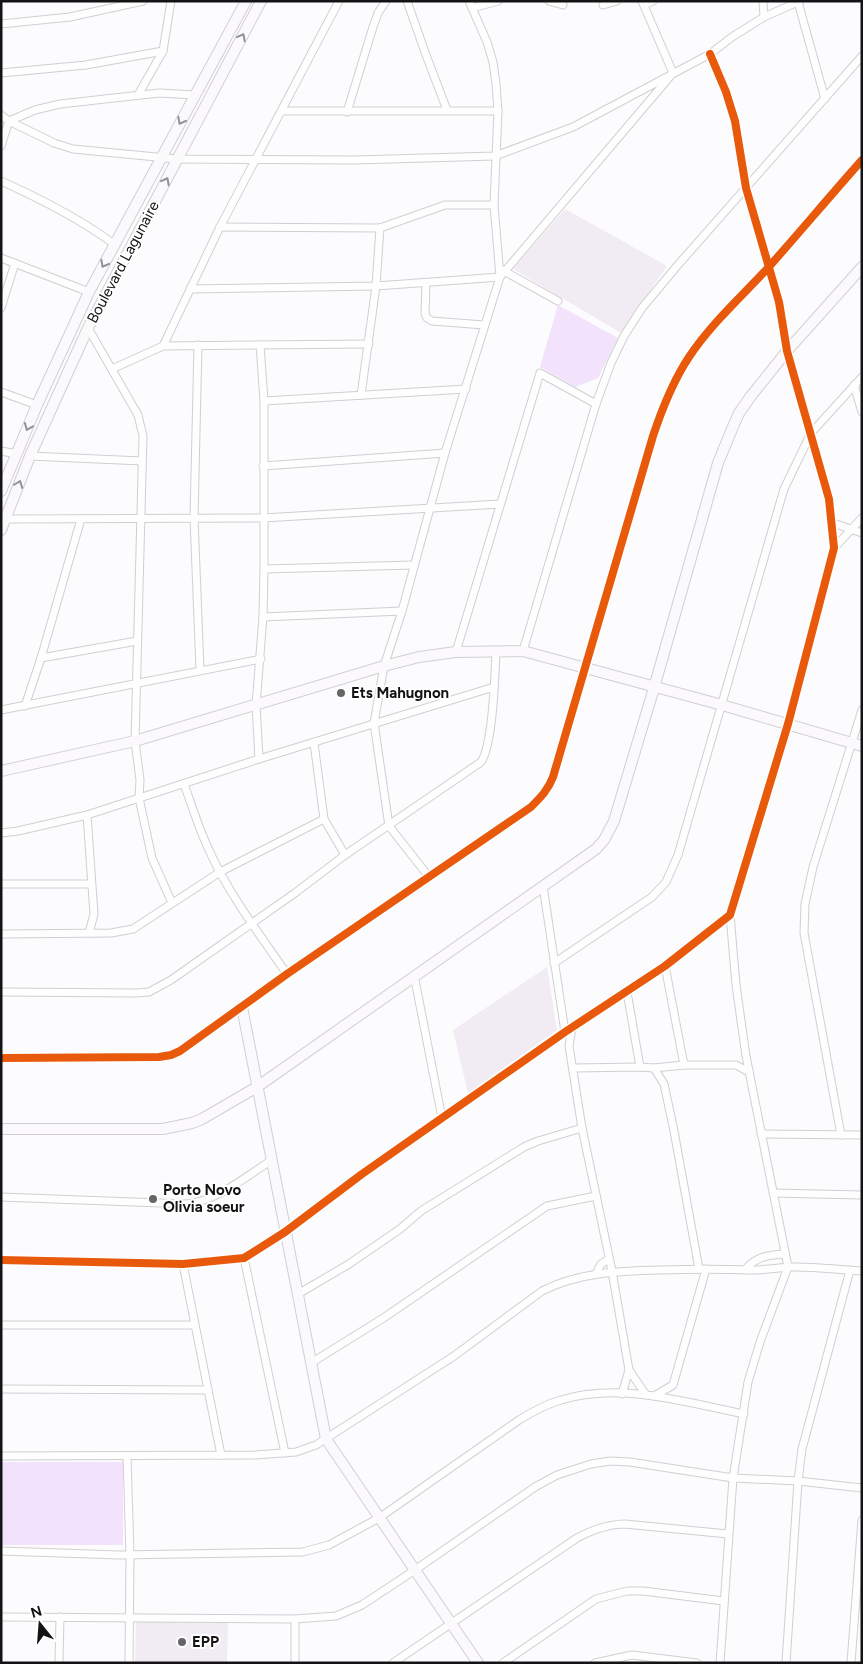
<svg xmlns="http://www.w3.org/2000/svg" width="863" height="1664" font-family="Figtree,sans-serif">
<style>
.built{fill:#f1ecf3}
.green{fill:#f2e2fb}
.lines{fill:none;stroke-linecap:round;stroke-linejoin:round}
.street-casing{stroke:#d1d0d1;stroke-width:9}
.secondary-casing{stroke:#d1d0d1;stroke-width:12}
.street{stroke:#fffeff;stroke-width:7}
.secondary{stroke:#fbf9fc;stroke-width:10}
.cycleway-casing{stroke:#fff;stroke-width:11}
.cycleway{stroke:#e8590c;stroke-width:8}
.oneway{stroke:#939294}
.poi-dot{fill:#656466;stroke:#fff;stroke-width:2}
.labels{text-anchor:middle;stroke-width:4;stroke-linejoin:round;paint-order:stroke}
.street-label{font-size:15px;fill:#141315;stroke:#fff}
.poi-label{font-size:15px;font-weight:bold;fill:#141315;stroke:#fff;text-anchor:start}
</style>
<rect width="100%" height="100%" fill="#fcfbfd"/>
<g class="built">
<polygon points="565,209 667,266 621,333 513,269"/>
<polygon points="547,967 557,1030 468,1093 453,1030"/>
<polygon points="136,1621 228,1621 227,1663 135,1663"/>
</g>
<g class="green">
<polygon points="558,305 618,338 598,378 575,387 540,367"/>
<rect x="1" y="1462" width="122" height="83"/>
</g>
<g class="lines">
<g class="street-casing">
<g id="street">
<polyline points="407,1 426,55 447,110"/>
<polyline points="549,1 563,5"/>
<polyline points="763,1 764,17"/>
<polyline points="798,2 825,99"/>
<polyline points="603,5 617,1"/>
<polyline points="644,5 653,1"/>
<polyline points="472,8 498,1"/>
<polyline points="1,24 70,17 143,1"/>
<polyline points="1,73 86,65 163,51"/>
<polyline points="138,95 163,51 171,1"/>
<polyline points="283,111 498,111"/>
<polyline points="347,112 373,27 378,13 386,1"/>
<polyline points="1,115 9,121 54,143 73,149 177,159 355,160 495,156 573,127 710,54 732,37 764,17 800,1"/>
<polyline points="1,146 9,121 35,110 60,104 159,93 195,95"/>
<path d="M1,181c40,18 78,37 113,63"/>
<polyline points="220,227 380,228 445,205 494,205"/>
<polyline points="1,258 89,292"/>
<polyline points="502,270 558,301"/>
<polyline points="426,283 425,314 427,318 432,321 484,325"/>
<polyline points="190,289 376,286 500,277 673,73 642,1"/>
<polyline points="1,308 15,263"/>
<polyline points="88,328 138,415 143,436 135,741 140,780 139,798 152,858 172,903"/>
<polyline points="198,345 194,518 200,670"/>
<polyline points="163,346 220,227 339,1"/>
<polyline points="112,369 163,346 369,344"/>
<polyline points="854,385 862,412"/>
<polyline points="1,392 37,405"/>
<polyline points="361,395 376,286 380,228"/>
<polyline points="264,401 466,389"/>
<polyline points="1,451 17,454"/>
<polyline points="30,456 142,461"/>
<polyline points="263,466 445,453"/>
<polyline points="6,519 263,518 500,504"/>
<polyline points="833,523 862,533"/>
<polyline points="834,548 862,518"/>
<polyline points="264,569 414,565"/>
<polyline points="263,617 402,611"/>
<polyline points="523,651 596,404 611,363 624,336 642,308 677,266 862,56"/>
<polyline points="456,652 540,373 596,404"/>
<polyline points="41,658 137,641"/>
<polyline points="25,706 41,658 81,519"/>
<polyline points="1,710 261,659"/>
<polyline points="314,743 324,819 345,855"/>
<polyline points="259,759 256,705 263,617 264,569 264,401 260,345"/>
<path d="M184,784c8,22 15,45 25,66 19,43 51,85 78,124"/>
<polyline points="87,815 94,914 89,933"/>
<polyline points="1,833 18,831 87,815 259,759 494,687"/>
<polyline points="429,877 389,826 374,723 384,666 402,611 445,453 500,277 494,205 498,111 496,84 493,62 487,42 469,1"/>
<polyline points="1,884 91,884"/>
<polyline points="543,886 565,1032"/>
<polyline points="1,934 111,933 133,929 220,872 324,819"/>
<polyline points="554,963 652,897 666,882 678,855 784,489 811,433 862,377"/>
<polyline points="665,966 684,1065"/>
<polyline points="414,975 442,1118"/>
<path d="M1,992l136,1 12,-1 22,-12 124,-87 50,-38 136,-93c12,-17 14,-87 15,-111"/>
<polyline points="627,992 640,1067"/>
<polyline points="572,1028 569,1046 582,1128 612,1271 629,1370 622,1394"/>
<path d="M1,1058l158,-1 12,-2 9,-4 107,-77 244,-167c10,-10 17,-17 22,-30l100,-341c9,-27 20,-55 36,-79 22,-33 52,-60 78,-88 32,-36 63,-73 95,-109"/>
<polyline points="573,1068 640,1067 654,1068 684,1065 736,1065 749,1072"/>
<polyline points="654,1068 664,1084 674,1131 699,1269"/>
<polyline points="761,1134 862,1135"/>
<polyline points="841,1135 804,933 805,904 813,867 862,710"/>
<polyline points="773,1193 862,1195"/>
<path d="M1,1197l186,7c32,-4 58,-27 85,-44"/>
<polyline points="244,1258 285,1453"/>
<polyline points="1,1260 183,1264 244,1258 285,1232 362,1174 565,1032 665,966 730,915 788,724 834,548 829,499 787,351 779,302 746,188 735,121 726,92 710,54"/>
<polyline points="183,1264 221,1455"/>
<path d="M745,1270c11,-14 24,-15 40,-16"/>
<polyline points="596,1274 601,1264 609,1259"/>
<polyline points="298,1294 349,1264 400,1229 421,1211 524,1147 538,1141 582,1128"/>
<polyline points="1,1325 195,1325"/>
<polyline points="311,1363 385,1317 547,1206 596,1196"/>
<polyline points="629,1370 646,1395"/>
<polyline points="1,1389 208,1390"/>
<polyline points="654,1396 673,1385 706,1269"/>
<path d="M1,1456l254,-1 41,-3 20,-7 138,-89 88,-65c37,-19 78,-20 118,-21 31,-1 61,-1 92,0 13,0 25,-2 38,-3 24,-1 48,3 72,4"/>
<polyline points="127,1456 130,1554 129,1663"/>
<path d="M1,1551l118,4 184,-3 26,-7 50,-27 140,-98c13,-8 27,-16 42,-20 60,-18 123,2 183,14"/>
<polyline points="1,1617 295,1619 336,1616 362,1605 415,1570 535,1487 557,1475 591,1464 610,1461 630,1462 733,1478 798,1481 862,1488"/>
<polyline points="295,1619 295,1663"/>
<polyline points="59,1663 60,1617"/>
<path d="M393,1663l184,-125c15,-8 30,-14 48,-14l103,10"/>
<polyline points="503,1663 596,1599 627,1591 643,1591 724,1601"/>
<polyline points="595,1663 632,1655 697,1663"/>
<polyline points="720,1663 733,1478 748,1382 760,1342 788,1267 746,1056 736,985 730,915"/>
<polyline points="786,1663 798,1481 802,1449 850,1270"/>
<polyline points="851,1663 862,1520"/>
</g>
</g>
<g class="secondary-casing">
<g id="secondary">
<polyline points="1,491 37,405 89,292 246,1"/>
<polyline points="1,530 30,456 88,328 261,1"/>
<polyline points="1,771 135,741 384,666 419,657 456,652 523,651 722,705 862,746"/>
<polyline points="242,1007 326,1439 478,1663"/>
<polyline points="1,1129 163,1129 192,1123 202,1119 257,1087 596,849 604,840 614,821 654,688 718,463 732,429 739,413 751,396 787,351 862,267"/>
</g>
</g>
<use href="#street" class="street"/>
<use href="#secondary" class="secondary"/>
<g class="cycleway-casing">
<g id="cycleway">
<path d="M1,1058l158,-1 12,-2 9,-4 107,-77 244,-167c10,-10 17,-17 22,-30l100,-341c9,-27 20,-55 36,-79 22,-33 52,-60 78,-88 32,-36 63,-73 95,-109"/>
<polyline points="1,1260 183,1264 244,1258 285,1232 362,1174 565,1032 665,966 730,915 788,724 834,548 829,499 787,351 779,302 746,188 735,121 726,92 710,54"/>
</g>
</g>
<use href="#cycleway" class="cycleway"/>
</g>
<defs><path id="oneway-chevron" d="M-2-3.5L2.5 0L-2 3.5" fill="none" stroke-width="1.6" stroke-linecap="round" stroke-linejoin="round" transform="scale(1.25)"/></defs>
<g class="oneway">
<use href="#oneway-chevron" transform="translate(242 37) rotate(-62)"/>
<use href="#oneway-chevron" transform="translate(181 121) rotate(118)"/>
<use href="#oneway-chevron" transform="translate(166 181) rotate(-62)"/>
<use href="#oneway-chevron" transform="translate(104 264) rotate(118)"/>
<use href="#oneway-chevron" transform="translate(28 427) rotate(112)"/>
<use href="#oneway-chevron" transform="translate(19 484) rotate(-69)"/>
</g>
<g class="poi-dot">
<circle cx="341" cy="693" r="5"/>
<circle cx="153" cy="1199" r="5"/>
<circle cx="182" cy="1642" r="5"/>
</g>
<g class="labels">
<g class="street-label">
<text transform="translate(123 262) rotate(-62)" y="5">Boulevard Lagunaire</text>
</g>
<g class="poi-label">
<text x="351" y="698">Ets Mahugnon</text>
<text x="163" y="1195">Porto Novo<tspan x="163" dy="17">Olivia soeur</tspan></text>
<text x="192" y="1647">EPP</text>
</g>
</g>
<rect width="863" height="1664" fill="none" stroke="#141315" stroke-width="5"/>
<g transform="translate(40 1624) rotate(343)" stroke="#ffffff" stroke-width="4" paint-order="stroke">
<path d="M0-4L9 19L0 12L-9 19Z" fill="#141315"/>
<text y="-8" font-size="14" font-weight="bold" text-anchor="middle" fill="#141315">N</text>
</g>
</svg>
